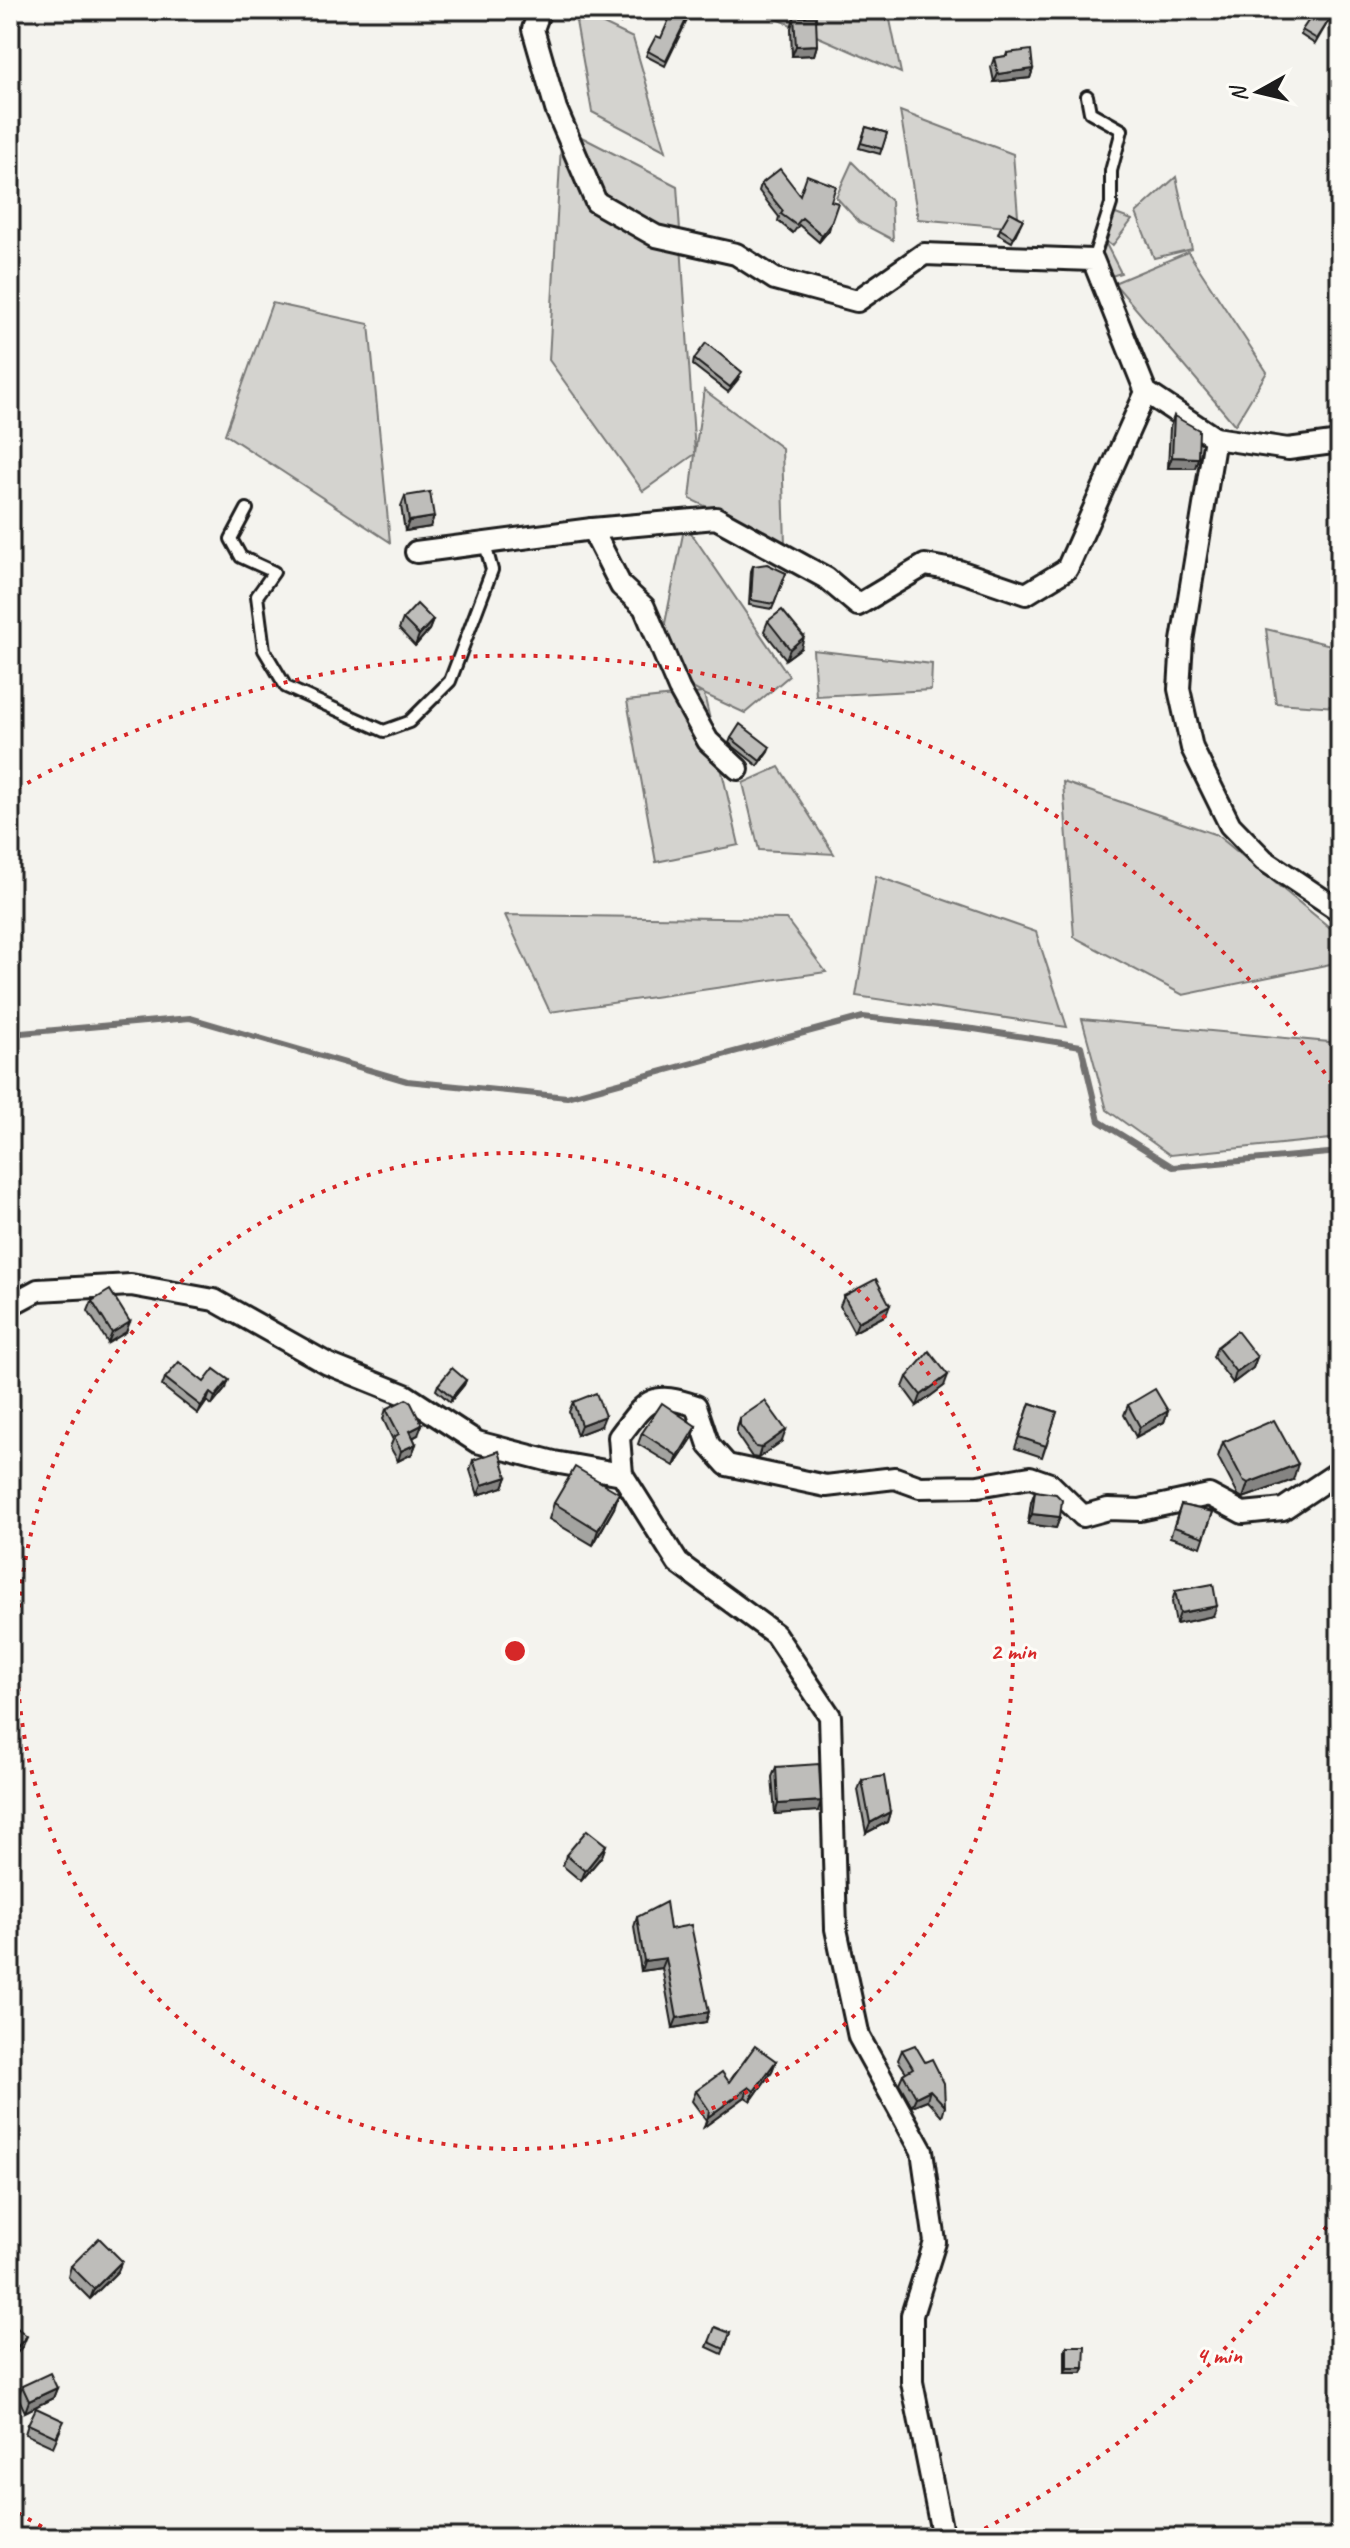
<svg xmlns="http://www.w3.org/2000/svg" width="1350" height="2548" font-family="Caveat,sans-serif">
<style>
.green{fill:#d4d3cf;stroke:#787876;stroke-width:2}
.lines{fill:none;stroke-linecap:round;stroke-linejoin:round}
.stream{stroke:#72716f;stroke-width:6}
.service-casing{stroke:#1c1c1c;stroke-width:16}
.minor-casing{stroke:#1c1c1c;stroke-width:26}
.service{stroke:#fdfcf7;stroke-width:10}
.minor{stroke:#fdfcf7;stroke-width:20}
.wall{fill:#a3a3a0;stroke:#1c1c1c;stroke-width:2}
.shaded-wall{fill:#858482;stroke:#1c1c1c;stroke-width:2}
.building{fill:#bebdba;stroke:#1c1c1c;stroke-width:2}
.ring{fill:none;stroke:#d62828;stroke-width:4;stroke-dasharray:4 8}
.centre{fill:#d62828;stroke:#fdfcf7;stroke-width:4}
.ring-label{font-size:24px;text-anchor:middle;font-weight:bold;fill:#d62828;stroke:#fdfcf7;stroke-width:6;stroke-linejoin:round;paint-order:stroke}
</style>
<rect width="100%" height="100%" fill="#f4f3ee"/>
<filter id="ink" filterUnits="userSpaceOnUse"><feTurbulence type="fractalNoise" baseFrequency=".0125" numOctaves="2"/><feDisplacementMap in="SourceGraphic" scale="16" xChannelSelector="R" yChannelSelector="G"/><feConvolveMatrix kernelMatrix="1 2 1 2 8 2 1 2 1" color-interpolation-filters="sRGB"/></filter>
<g filter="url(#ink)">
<g class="green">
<polygon points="574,10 633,38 666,151 592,112"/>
<polygon points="757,10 888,10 901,73"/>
<polygon points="900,111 1013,154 1019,228 918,219"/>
<polygon points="562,127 677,186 695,453 704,390 782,448 785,544 690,499 695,454 643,491 549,360"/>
<polygon points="852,162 891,201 893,240 859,222 836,197"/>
<polygon points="1176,177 1192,249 1154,258 1136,213"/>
<polygon points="1113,213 1132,220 1112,246 1102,238"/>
<polygon points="1106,244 1121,273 1108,277 1093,248"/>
<polygon points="1188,252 1267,372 1235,425 1114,283"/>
<polygon points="272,303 369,324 390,542 225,434"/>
<polygon points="685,524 789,676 745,713 704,694 739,845 656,862 627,701 702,693 656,668"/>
<polygon points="1266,629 1331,645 1337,707 1276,703"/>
<polygon points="813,650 932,664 931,690 816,696"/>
<polygon points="779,767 834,854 759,850 743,783"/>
<polygon points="1063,782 1217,835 1340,936 1340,962 1183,995 1074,937"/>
<polygon points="876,876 1036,932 1067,1027 856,996"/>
<polygon points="505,915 786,919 826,972 550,1012"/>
<polygon points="1082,1019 1340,1043 1340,1138 1170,1155 1107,1110"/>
</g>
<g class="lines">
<polyline class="stream" points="10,1034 190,1018 407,1081 567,1097 863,1017 974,1029 1081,1046 1099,1121 1173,1167 1340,1152"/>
<g class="service-casing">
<g id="service">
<polyline points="1087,96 1090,112 1122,130 1111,171 1111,204 1093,260"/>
<polyline points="247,509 231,539 241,557 274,572 257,596 264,650 286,687 384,731 409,722 450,681 492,570 485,544"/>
</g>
</g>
<g class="minor-casing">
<g id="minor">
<polyline points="540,10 533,29 556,109 596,202 656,236 736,254 775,279 857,301 924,254 1093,260 1146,392 1215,438"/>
<polyline points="1340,442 1288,449 1215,438 1182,641 1179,689 1192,748 1230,825 1264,860 1340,911"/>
<polyline points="592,529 621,586 644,607 679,689 708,741 738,769"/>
<polyline points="416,552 592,529 716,518 826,578 858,605 925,565 959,571 1026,594 1067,569 1146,392"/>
<polyline points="10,1305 38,1290 131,1285 214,1300 328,1364 405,1395 477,1442 554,1462 622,1474 678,1563 775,1634 830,1716 836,1929 859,2037 922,2151 935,2242 912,2315 912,2382 943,2538"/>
<path d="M622,1474l-3,-37c27,-36 31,-47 77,-31l13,39 18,20 99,21 69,-8 25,9 58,-1 52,-9 20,7 33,32 25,-7 32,1 69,-15 34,18 40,-4 57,-38"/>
</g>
</g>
<use href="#service" class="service"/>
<use href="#minor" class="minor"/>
</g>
<g class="wall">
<polygon points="602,10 626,10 620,23 601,14"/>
<polygon points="692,10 665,66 646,56 648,51"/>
<polygon points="1081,10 1096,10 1090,17"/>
<polygon points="794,17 817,45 814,55 792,56 791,28"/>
<polygon points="1329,20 1315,44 1301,35 1302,30"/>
<polygon points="1007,53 1033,69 1030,78 994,82 991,67 994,58 1006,56"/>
<polygon points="866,127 887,133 880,154 859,148"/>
<polygon points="761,184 800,195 831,201 829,230 819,242 799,225 793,233 778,221 779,217 759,191"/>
<polygon points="1023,219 1012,242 998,234 1000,229"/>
<polygon points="694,359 740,377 728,392 693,365"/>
<polygon points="1174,416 1195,468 1168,468 1170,427"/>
<polygon points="405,496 430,527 405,531 401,506"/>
<polygon points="753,566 786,573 772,609 749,605 751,571"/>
<polygon points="403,619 433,620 429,630 415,646 399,629"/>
<polygon points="768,621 801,648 786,659 764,631"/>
<polygon points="731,738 770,747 768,752 758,766 729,743"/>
<polygon points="844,1296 886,1315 854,1332 840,1306"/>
<polygon points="92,1301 126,1332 108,1343 88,1311"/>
<polygon points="1217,1347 1257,1357 1253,1368 1233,1383 1213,1357"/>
<polygon points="907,1377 944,1386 917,1406 903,1387"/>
<polygon points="165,1378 204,1382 226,1388 212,1405 207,1401 198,1414 162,1386"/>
<polygon points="466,1380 464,1385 450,1402 436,1390 438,1385"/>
<polygon points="573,1402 601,1426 577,1435 569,1412"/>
<polygon points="1030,1403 1057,1412 1042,1457 1015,1448"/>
<polygon points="1128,1405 1168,1411 1164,1422 1136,1437 1124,1415"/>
<polygon points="386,1409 418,1435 413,1438 416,1444 412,1454 398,1461 390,1447 393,1440 383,1419"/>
<polygon points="740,1418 782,1441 758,1458 752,1457 737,1435 737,1429"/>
<polygon points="696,1426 693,1437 674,1466 638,1444 642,1433"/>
<polygon points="1223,1442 1293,1480 1243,1498 1238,1495 1218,1457"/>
<polygon points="473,1460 507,1477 503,1487 478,1495 470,1470"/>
<polygon points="1035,1491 1060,1517 1056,1528 1028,1524 1031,1502"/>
<polygon points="554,1503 614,1508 593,1545 549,1519"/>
<polygon points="1181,1505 1213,1512 1201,1547 1170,1537"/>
<polygon points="1175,1591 1213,1616 1176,1624 1172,1602"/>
<polygon points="776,1767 818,1811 775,1814 772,1777"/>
<polygon points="862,1780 890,1812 887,1822 866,1833 858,1790"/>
<polygon points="606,1845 602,1856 581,1881 563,1866 566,1855"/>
<polygon points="637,1917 670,1929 706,2022 673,2028 662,1968 641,1971 634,1927"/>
<polygon points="902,2050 945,2106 942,2116 927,2100 912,2106 899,2083 903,2074 906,2072 898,2060"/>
<polygon points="776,2061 772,2071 751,2101 745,2097 704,2127 706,2120 692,2101 696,2091 729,2082"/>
<polygon points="71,2266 118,2271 90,2299 68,2277"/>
<polygon points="730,2333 722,2354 707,2347 709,2342"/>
<polygon points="1067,2346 1084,2368 1082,2373 1065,2373 1065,2351"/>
<polygon points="22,2386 57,2388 53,2398 25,2412 18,2397"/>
<polygon points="28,2424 60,2431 53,2447 25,2434"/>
</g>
<g class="shaded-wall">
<polygon points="817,45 814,55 792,56 796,46"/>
<polygon points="1033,69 1030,78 994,82 998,74"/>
<polygon points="831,223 829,230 819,242 822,235"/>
<polygon points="1172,457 1198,458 1195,468 1168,468"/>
<polygon points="434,517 430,527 405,531 409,521"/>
<polygon points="433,620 429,630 415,646 419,635"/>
<polygon points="804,637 801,648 786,659 790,649"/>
<polygon points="890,1305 886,1315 854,1332 858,1322"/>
<polygon points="130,1322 126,1332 108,1343 112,1333"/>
<polygon points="1257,1357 1253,1368 1233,1383 1236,1372"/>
<polygon points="948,1375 944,1386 917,1406 921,1395"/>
<polygon points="229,1380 226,1388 212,1405 215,1397"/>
<polygon points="466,1380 464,1385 450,1402 452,1397"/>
<polygon points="210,1393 207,1401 198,1414 201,1406"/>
<polygon points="1168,1411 1164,1422 1136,1437 1140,1427"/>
<polygon points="605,1416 601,1426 577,1435 581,1425"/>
<polygon points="422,1425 418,1435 406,1441 410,1431"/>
<polygon points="696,1426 693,1437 674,1466 678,1456"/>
<polygon points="786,1430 782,1441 758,1458 761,1448"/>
<polygon points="416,1444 412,1454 398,1461 401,1451"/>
<polygon points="1298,1464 1293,1480 1243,1498 1248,1483"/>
<polygon points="507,1477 503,1487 478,1495 482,1485"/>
<polygon points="619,1493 614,1508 593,1545 598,1530"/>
<polygon points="1032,1514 1060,1517 1056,1528 1028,1524"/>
<polygon points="1217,1606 1213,1616 1176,1624 1180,1613"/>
<polygon points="821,1801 818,1811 775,1814 778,1804"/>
<polygon points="890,1812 887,1822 866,1833 870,1823"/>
<polygon points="606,1845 602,1856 581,1881 585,1871"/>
<polygon points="666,1958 662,1968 641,1971 644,1961"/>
<polygon points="709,2012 706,2022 673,2028 677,2018"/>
<polygon points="776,2061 772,2071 751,2101 754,2091"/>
<polygon points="749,2087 745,2097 704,2127 708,2117"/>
<polygon points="930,2090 927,2100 912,2106 916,2097"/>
<polygon points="122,2261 118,2271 90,2299 94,2289"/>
<polygon points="27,2336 23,2346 10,2361 10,2355"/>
<polygon points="1067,2368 1084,2368 1082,2373 1065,2373"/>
<polygon points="57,2388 53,2398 25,2412 29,2401"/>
</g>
<g class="building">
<polygon points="606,10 626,10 622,18"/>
<polygon points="673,10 691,10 666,61 648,51 656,36 661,38"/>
<polygon points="1315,11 1329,20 1317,39 1302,30"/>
<polygon points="794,17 816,17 817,45 796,46"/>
<polygon points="1031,50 1033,69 998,74 994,58 1007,56 1007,53"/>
<polygon points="866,127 887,133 882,149 861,143"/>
<polygon points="780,169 800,195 807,175 836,186 831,201 838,203 831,223 822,235 802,218 796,225 781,214 783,211 761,184"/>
<polygon points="1010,212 1023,219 1013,237 1000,229"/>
<polygon points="706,343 742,372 730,387 694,359"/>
<polygon points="1174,416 1199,430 1198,458 1172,457"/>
<polygon points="430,492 434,517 409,521 405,496"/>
<polygon points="767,564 786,573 774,604 751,600 753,566"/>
<polygon points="417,604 433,620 419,635 403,619"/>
<polygon points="782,610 804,637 790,649 768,621"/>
<polygon points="740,724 770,747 760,761 731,738"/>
<polygon points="876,1279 890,1305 858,1322 844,1296"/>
<polygon points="110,1290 130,1322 112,1333 92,1301"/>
<polygon points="1237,1331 1257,1357 1236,1372 1217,1347"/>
<polygon points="929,1351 948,1375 921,1395 907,1377"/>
<polygon points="179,1362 204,1382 214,1369 229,1380 215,1397 210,1393 201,1406 165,1378"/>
<polygon points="452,1368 466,1380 452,1397 438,1385"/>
<polygon points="1155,1389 1168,1411 1140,1427 1128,1405"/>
<polygon points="596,1393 605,1416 581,1425 573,1402"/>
<polygon points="406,1399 410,1401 422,1425 410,1431 416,1444 401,1451 394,1437 399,1434 386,1409"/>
<polygon points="765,1401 786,1430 761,1448 756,1447 740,1425 740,1418"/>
<polygon points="662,1403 696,1426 678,1456 642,1433"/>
<polygon points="1030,1403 1057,1412 1046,1446 1019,1437"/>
<polygon points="1274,1420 1298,1464 1248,1483 1243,1480 1223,1442"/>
<polygon points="499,1451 507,1477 482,1485 473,1460"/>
<polygon points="575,1467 619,1493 598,1530 554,1503"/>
<polygon points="1035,1491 1056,1494 1062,1500 1060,1517 1032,1514"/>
<polygon points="1181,1505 1213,1512 1204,1537 1174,1527"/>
<polygon points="1213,1584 1217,1606 1180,1613 1175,1591"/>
<polygon points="819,1764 821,1801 778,1804 776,1767"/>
<polygon points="884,1776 890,1812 870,1823 862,1780"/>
<polygon points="587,1830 606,1845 585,1871 566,1855"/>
<polygon points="666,1902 670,1929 691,1925 709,2012 677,2018 666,1958 644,1961 637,1917"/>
<polygon points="915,2045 925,2062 932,2059 944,2083 945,2106 930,2090 916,2097 903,2074 913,2068 902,2050"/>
<polygon points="755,2046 776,2061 754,2091 749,2087 708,2117 709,2110 696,2091 722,2072 729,2082"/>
<polygon points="99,2238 122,2261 94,2289 71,2266"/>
<polygon points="10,2322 27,2336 10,2355"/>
<polygon points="715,2327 730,2333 724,2349 709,2342"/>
<polygon points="1067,2346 1085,2346 1084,2368 1067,2368"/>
<polygon points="50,2373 57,2388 29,2401 22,2386"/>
<polygon points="36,2408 64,2421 56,2437 28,2424"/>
</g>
</g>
<g class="ring">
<circle cx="515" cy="1651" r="498"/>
<path d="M1340 2207A995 995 0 0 1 967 2538M63 2538A995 995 0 0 1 18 2513M17 789A995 995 0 0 1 1340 1095"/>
</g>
<circle cx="515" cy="1651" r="12" class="centre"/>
<g class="ring-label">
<text x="1013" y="1659">2 min</text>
<text x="1219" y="2363">4 min</text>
</g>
<rect width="1350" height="2548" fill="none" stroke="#fdfcf7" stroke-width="40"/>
<rect x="20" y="20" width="1310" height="2508" fill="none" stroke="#1c1c1c" stroke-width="3" filter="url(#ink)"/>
<g transform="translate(1258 92) rotate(262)" stroke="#fdfcf7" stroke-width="6" paint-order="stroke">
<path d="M0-6L14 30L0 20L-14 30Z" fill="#1c1c1c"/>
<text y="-12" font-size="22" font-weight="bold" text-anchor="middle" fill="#1c1c1c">N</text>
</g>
</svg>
